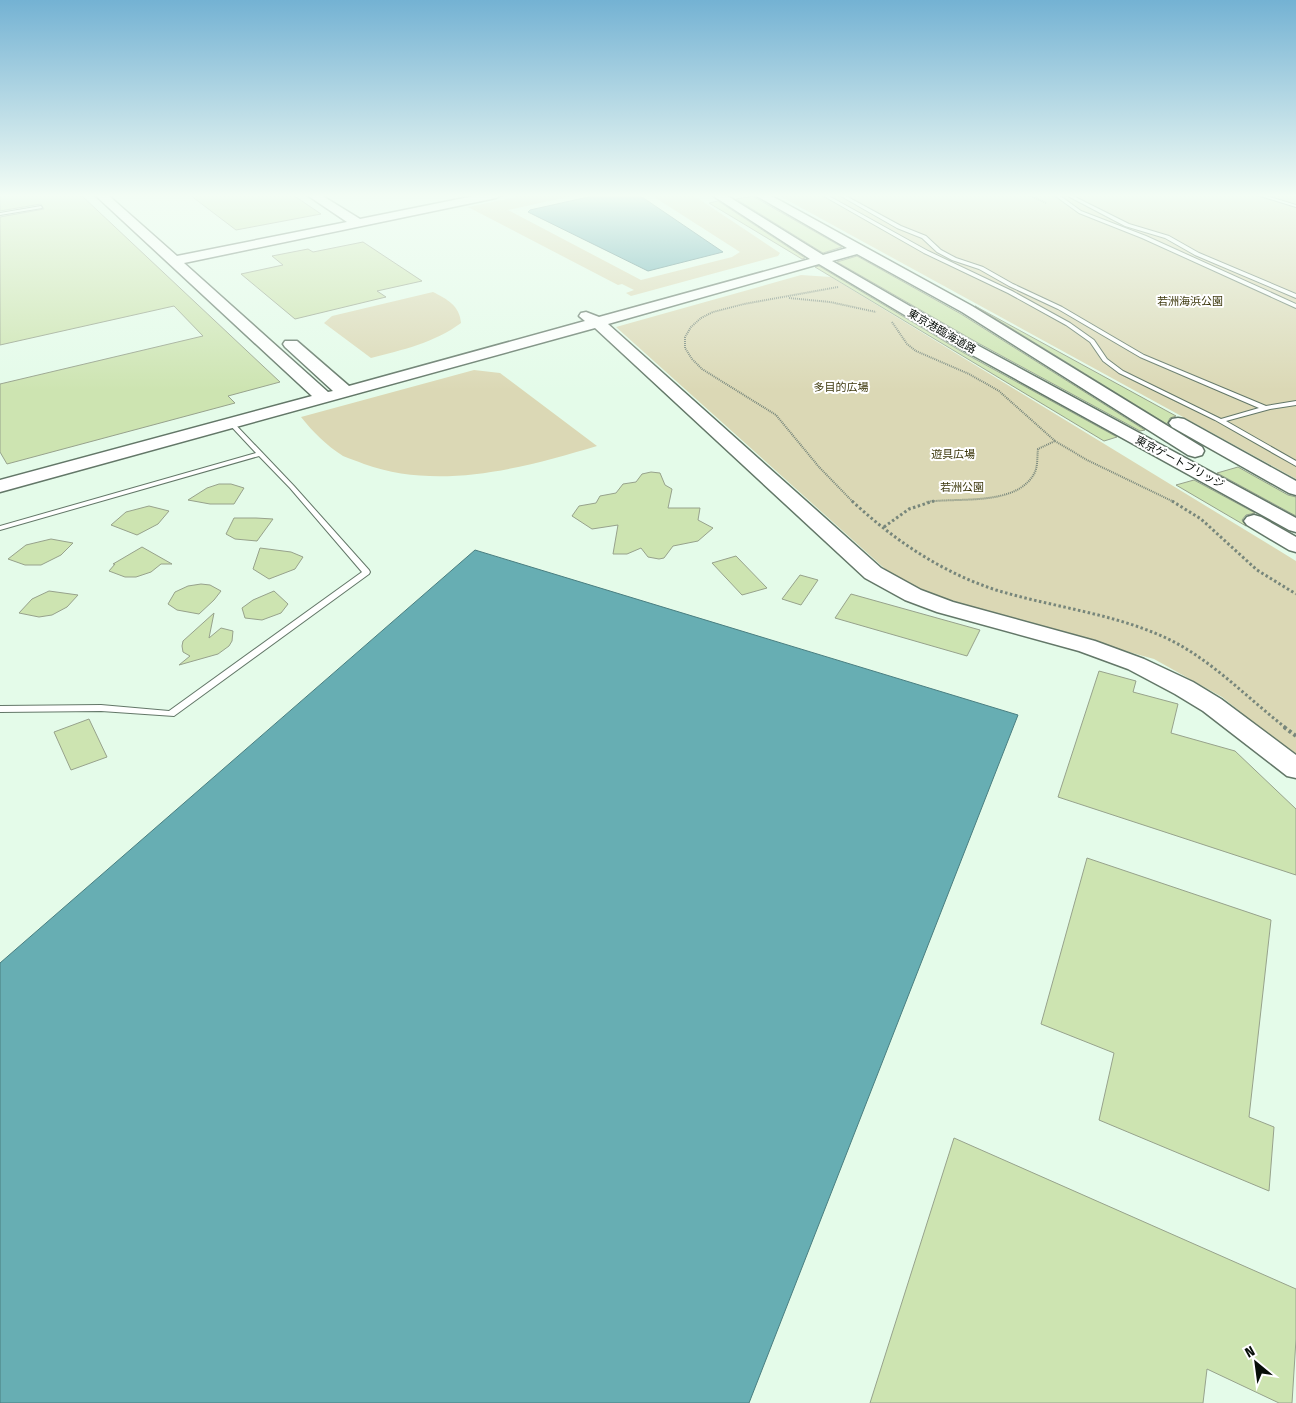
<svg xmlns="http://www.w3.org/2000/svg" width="1296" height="1403" font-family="'Fira Sans Condensed','Noto Sans JP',sans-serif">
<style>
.green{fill:#dbd8b5}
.water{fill:#67aeb3;stroke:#4a7e80}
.building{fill:#cde4b1;stroke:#97a28c}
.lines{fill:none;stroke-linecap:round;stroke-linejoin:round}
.lane-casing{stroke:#637768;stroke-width:2}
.secondary-casing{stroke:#637768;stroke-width:3}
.path-far2{stroke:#77867b;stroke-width:2;stroke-dasharray:1 1;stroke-linecap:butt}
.path-far1{stroke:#77867b;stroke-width:3;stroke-dasharray:2.5 2.5;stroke-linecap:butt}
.path{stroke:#77867b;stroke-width:4;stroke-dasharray:3 3;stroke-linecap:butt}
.lane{fill:#fff;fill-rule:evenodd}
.secondary{fill:#fff;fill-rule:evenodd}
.labels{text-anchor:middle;stroke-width:4;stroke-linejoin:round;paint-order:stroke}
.far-park-label{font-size:11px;fill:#3b360a;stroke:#fff}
.far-street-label{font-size:11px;fill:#060d08;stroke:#fff}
</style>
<rect width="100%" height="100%" fill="#e4fbe9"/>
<g class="green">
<polygon points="525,195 577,195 508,210 641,280 732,257 740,252 651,195 693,195 780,253 778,256 631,296 626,293 634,290 622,284 618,285 468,207"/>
<polygon points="778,195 1296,195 1296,479"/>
<polygon points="801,275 831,277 1296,561 1296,757 1222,697 1154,659 949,602 922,592 894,577 616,327"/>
<path d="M433,292c14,7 27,14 28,31 -27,20 -59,27 -90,35l-47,-35 8,-7z"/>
<path d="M474,370l26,3 97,73c-73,22 -158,45 -233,18 -6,-3 -15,-5 -21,-8 -17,-11 -30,-24 -42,-39z"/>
</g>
<g class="water">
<polygon points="597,195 639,195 723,252 648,271 528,212 530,210"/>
<polygon points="475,550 1018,715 749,1403 0,1403 0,963"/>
</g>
<g class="building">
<polygon points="0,195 81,195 280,382 228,396 235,403 7,464 0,452 0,384 203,336 174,306 0,345 0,217 44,209 41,204 0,211"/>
<polygon points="190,195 293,195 321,214 236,230"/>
<polygon points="754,196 754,197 842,247 823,253 736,199"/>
<polygon points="718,201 805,258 802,259 709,203"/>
<polygon points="363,242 422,281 377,291 386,297 295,319 241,274 283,265 272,256 308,249 313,252"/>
<polygon points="857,256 961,314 1145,430 1140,431 978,343 837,262"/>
<polygon points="819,266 964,353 1117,437 1104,441 815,267"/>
<polygon points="975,306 1176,416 1170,418 1167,424"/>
<polygon points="1238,467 1288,495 1296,497 1296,516 1217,473"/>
<polygon points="651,472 660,473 665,485 672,489 668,508 700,508 698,520 713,528 698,541 673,546 664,558 659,559 648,557 641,548 627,554 613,554 618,525 592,529 572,516 579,506 596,503 600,496 616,493 623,484 636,482 642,474"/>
<polygon points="1194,480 1255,513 1246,515 1242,520 1246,526 1176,485"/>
<polygon points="219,484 231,484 244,488 234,504 210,504 188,500 207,488"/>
<polygon points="149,506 169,511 158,524 137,535 111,525 126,512"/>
<polygon points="234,518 256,518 273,519 257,541 235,539 226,534"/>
<polygon points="51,539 73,543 61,555 41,565 25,565 8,559 26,545"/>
<polygon points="142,547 172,564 161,564 151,572 136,577 125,577 109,571 115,564 113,564"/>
<polygon points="260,548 291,552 303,557 295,569 269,579 253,569"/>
<polygon points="736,556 767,588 742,595 712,563"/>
<polygon points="800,575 818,580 801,605 782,599"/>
<polygon points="201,584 210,585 221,591 214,600 199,614 177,610 168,604 175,592 188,586"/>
<polygon points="49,591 78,595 67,607 52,615 39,617 19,613 32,599"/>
<polygon points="274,591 288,604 281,613 262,620 245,618 242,608 253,600"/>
<polygon points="851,594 980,630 967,656 835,618"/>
<polygon points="214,613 209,638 221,628 233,631 232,641 229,646 218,654 179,665 190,656 183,652 182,646 183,641"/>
<polygon points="1099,671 1136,681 1133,692 1178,704 1171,733 1235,751 1296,809 1296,875 1058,797"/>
<polygon points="89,719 107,757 71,770 54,732"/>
<polygon points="1087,858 1271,920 1249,1117 1274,1127 1269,1191 1099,1120 1114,1053 1041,1024"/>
<polygon points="954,1138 1296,1289 1296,1339 1292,1403 1279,1403 1207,1369 1203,1403 870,1403"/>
</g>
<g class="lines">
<g class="lane-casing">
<g id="lane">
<polygon points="822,195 827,195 928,251 1012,291 1070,323 1094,340 1107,359 1123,371 1221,419 1259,408 1140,357 1058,309 1009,286 979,269 952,260 937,252 922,238 897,228 839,195 844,195 901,226 926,236 941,250 956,258 983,267 1013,284 1062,307 1144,355 1266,406 1296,401 1296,405 1270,409 1226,421 1296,461 1296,466 1215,420 1119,373 1103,361 1090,342 1066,325 1008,293 924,253"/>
<polygon points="1054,195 1059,195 1081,211 1146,236 1296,304 1296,308 1142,238 1079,213"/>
<polygon points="1066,195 1071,195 1129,224 1169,236 1199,253 1296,294 1296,298 1195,255 1165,238 1125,226"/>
<polygon points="1257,195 1263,195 1296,205 1296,207"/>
<polygon points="41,206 42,208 0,215 0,213"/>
<polygon points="230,420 232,421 294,486 369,570 370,572 369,574 174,716 101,711 0,712 0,706 101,705 169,711 362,572 290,488 259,456 0,530 0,526 256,453 228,423 228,421"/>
</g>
</g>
<g class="secondary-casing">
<g id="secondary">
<polygon points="95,195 108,195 177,256 347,222 307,195 321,195 360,219 479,195 502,195 496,198 184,263 328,392 333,391 285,347 283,344 285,341 297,341 349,386 585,321 579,316 581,313 586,312 599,317 810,259 712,195 726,195 823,255 847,248 755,195 770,195 972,306 1202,447 1204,451 1202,455 1195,457 1188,455 962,312 857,254 832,261 977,345 1296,518 1296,532 1289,530 965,351 819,264 608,324 881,568 921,590 953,602 1095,641 1144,659 1193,682 1221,699 1296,755 1296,778 1287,776 1203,711 1175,694 1128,669 1079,651 937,612 905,600 865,578 595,328 0,492 0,480 312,396"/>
<polygon points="1178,418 1184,419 1296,481 1296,495 1289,493 1172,427 1169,423 1172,419"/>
<polygon points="1254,515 1261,517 1296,537 1296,552 1289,550 1247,525 1244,521 1247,517"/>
</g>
</g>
<g class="path-far2">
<polyline points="1029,195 1046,203"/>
<polyline points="838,287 744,304 713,312 701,318 691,327 685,337 685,348 692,359 702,369 776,415 819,467 853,502"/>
<polyline points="789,298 830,302 876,312"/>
<path d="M892,322l15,22 9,7 53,23 30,17 56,50 -17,8c-1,7 0,16 -3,23 -17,35 -77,25 -109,30"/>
<polyline points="1055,441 1087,460 1174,502"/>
</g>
<g class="path-far1">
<path d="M852,501c42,39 89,71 144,89 56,17 115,23 168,47 46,21 82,60 122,91"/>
<polyline points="1172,501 1201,519 1257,570 1296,594"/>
<polyline points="884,527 909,509 934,501"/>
</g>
<polyline class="path" points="1284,727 1296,736"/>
<use href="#lane" class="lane"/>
<use href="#secondary" class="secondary"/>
</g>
<linearGradient id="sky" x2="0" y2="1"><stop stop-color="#74b2d3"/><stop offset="0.5" stop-color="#f3fdf5"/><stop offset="1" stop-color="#f3fdf5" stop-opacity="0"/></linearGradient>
<rect width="1296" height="391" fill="url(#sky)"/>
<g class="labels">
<g class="far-park-label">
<text x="1190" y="305">若洲海浜公園</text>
<text x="841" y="391">多目的広場</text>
<text x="953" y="458">遊具広場</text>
<text x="962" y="491">若洲公園</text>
</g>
<g class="far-street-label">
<text transform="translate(942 331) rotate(30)" y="4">東京港臨海道路</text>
<text transform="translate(1180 462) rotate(28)" y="4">東京ゲートブリッジ</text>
</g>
</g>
<g transform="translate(1256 1363) rotate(331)" stroke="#ffffff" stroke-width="4" paint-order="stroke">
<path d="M0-4L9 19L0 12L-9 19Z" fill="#060d08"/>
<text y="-8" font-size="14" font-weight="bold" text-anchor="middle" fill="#060d08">N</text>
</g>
</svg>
